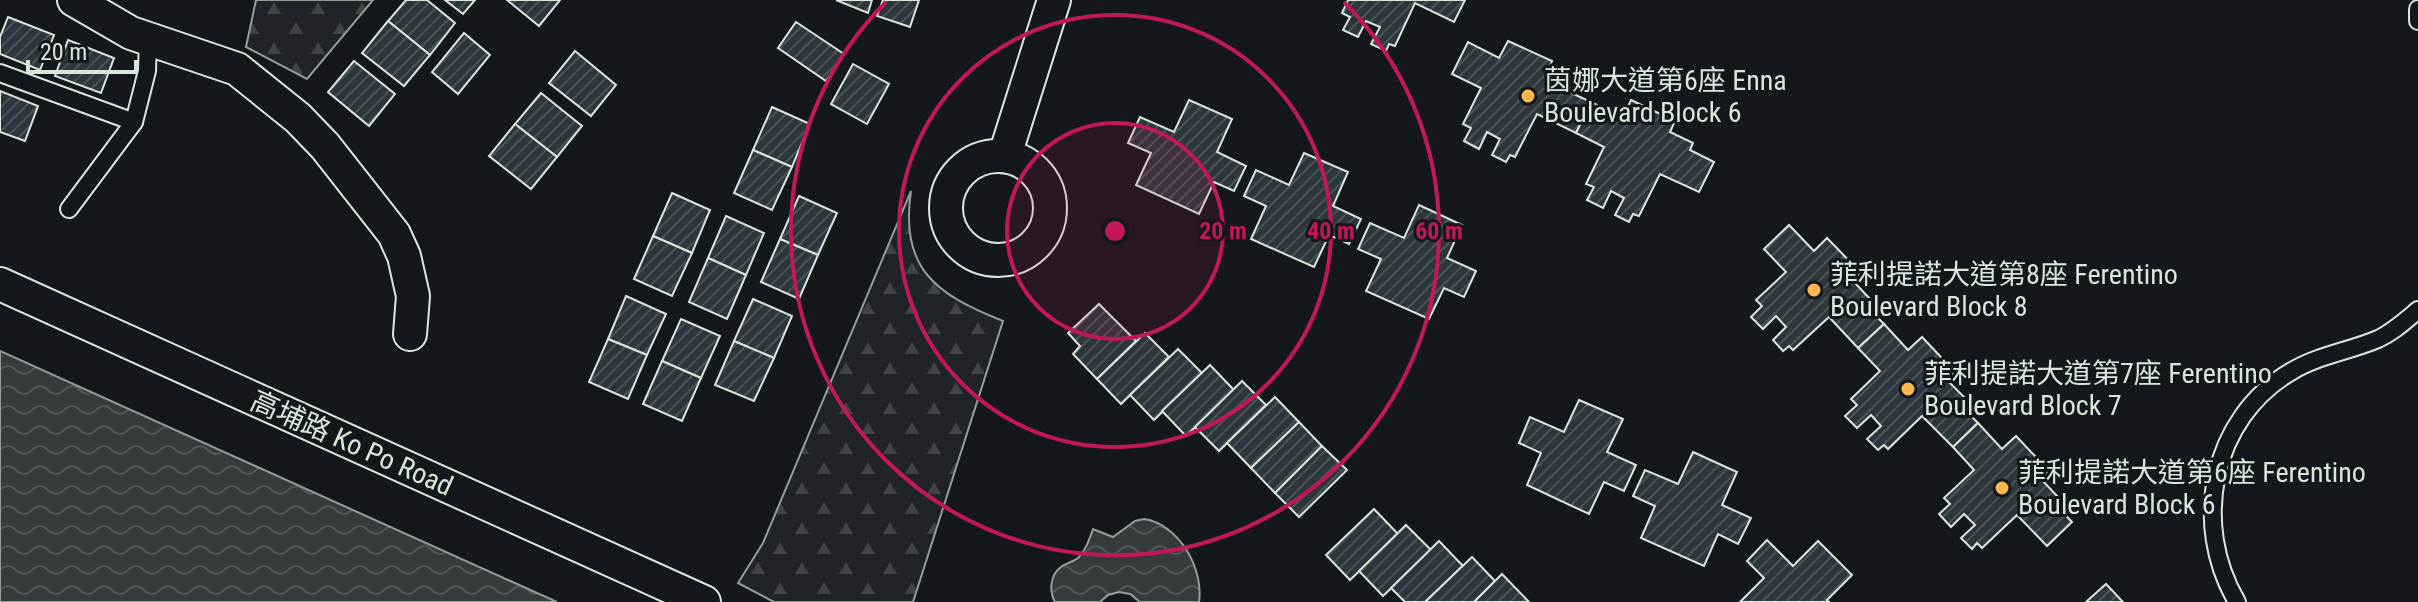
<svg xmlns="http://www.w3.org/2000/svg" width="2418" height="602" font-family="'Roboto Condensed','Noto Sans TC',sans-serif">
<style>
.forest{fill:url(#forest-firs);stroke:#939e99;stroke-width:2}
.water{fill:url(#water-waves);stroke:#939e99;stroke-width:2}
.building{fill:url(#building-hatch);stroke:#d8e6dc;stroke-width:2}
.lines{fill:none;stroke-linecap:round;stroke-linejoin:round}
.lane-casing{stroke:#d8e6dc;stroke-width:20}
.street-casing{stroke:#d8e6dc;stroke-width:36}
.lane{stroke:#14181c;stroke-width:16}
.street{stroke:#14181c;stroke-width:32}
.ring{fill:none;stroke:#c2185b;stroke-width:4}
.poi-dot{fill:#ffb74d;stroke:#14181c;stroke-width:3}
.labels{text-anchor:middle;stroke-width:6;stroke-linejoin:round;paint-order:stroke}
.poi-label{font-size:28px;fill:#d8e6dc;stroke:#14181c;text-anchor:start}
.street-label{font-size:28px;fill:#d8e6dc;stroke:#14181c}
.centre{fill:#c2185b;stroke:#14181c;stroke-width:4}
.ring-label{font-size:24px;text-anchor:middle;font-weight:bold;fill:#c2185b;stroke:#14181c;stroke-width:6;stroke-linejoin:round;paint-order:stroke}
</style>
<defs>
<pattern id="forest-firs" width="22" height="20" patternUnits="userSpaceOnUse" patternTransform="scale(2)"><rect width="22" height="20" fill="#202428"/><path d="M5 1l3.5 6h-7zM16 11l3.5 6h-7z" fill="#404447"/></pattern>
<pattern id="water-waves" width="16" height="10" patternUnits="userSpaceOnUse" patternTransform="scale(2)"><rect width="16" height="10" fill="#363b3e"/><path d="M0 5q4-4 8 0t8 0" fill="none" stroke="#525759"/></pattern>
<pattern id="building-hatch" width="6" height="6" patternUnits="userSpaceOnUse" patternTransform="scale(2)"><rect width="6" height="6" fill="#2c363c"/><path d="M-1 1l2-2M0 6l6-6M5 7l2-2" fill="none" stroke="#4a5358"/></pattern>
</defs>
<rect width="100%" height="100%" fill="#14181c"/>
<g class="forest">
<polygon points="256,0 373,0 307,79 246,47"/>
<path d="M911,191c-12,78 26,104 92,130l-90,281h-139l-36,-19 25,-40z"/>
</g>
<g class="water">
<polygon points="0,351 557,602 0,602"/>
<path d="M1144,519c35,5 60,50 55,83h-59l-10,-8 -11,-2 -11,3 -8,7h-45c-6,-11 -5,-27 6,-35 5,-4 12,-5 17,-9 8,-8 11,-18 15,-29l20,8 22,-16z"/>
</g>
<g class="building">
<polygon points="406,0 427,0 455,23 430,55 388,21"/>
<polygon points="445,0 475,0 463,14"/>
<polygon points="507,0 560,0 539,26"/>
<polygon points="836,0 872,0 868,13"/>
<polygon points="883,0 919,0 910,27 877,16"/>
<polygon points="1348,0 1465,0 1454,22 1415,3 1395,46 1389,44 1386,51 1371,44 1380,27 1366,21 1358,37 1343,30 1350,17 1342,13"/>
<polygon points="8,17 54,35 40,70 0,54 0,37"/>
<polygon points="388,21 430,55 404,86 362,53"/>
<polygon points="796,22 844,54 826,81 778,48"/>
<polygon points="464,33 490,55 458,94 432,72"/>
<polygon points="68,40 114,58 101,93 55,76"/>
<polygon points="1508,41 1552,61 1547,72 1570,83 1567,91 1591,102 1576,133 1537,114 1515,157 1510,155 1506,162 1492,155 1500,139 1487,132 1479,149 1464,141 1471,128 1463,124 1481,88 1452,74 1468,42 1499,58"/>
<polygon points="575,51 616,85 591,116 549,83"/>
<polygon points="354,61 395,94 369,126 328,92"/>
<polygon points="853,64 889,84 867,124 831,104"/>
<polygon points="0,91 38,106 25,141 0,132"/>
<polygon points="541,93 582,126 557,157 515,124"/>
<polygon points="1189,100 1232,119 1217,152 1246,166 1234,191 1214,182 1199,214 1136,185 1151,153 1128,143 1140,117 1174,132"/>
<polygon points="1631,100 1675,121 1670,132 1693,143 1690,150 1714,162 1699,192 1660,174 1639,216 1633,214 1629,222 1615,215 1624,198 1611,191 1603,208 1587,200 1594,187 1586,184 1604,147 1576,133 1591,102 1623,117"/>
<polygon points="772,107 810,124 792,167 753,150"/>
<polygon points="515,124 557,157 531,189 489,156"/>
<polygon points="753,150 792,167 772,210 734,193"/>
<polygon points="1304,153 1348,172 1333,206 1361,219 1349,244 1329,235 1314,267 1251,239 1266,206 1244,196 1256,170 1289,185"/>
<polygon points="672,193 710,210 692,253 653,236"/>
<polygon points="799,196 837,213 818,255 780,239"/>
<polygon points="1419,205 1462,225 1447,258 1476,271 1464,297 1444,288 1429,319 1366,291 1381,259 1358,249 1370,223 1404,238"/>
<polygon points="726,216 764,233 746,275 708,258"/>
<polygon points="1789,225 1814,251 1827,238 1861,273 1853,281 1871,300 1865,305 1884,324 1858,348 1829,317 1793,350 1789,346 1783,351 1773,340 1786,327 1776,316 1763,329 1751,317 1762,306 1756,300 1786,272 1764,249"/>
<polygon points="653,236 692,253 672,296 634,279"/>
<polygon points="780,239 818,255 799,299 761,282"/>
<polygon points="708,258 746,275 727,319 689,302"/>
<polygon points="626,296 666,314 647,355 608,339"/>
<polygon points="753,299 792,316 774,358 734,341"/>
<polygon points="1099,304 1136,341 1097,379 1073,354 1080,346 1068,333"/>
<polygon points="681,319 720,336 701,378 662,361"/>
<polygon points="1884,324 1908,350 1922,337 1955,372 1947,380 1965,398 1959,404 1978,423 1953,447 1922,416 1888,449 1884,445 1878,450 1867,439 1881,426 1871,415 1857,428 1845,416 1857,405 1851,399 1880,371 1858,348"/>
<polygon points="1145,333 1169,357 1121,404 1097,379"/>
<polygon points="608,339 647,355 628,399 589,382"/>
<polygon points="734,341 774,358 754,401 715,385"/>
<polygon points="1178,349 1202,373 1154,420 1130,395"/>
<polygon points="662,361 701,378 682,421 643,404"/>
<polygon points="1210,365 1234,390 1186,436 1162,411"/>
<polygon points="1242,381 1266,405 1219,451 1195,427"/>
<polygon points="1275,397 1299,422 1251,468 1227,443"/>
<polygon points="1579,400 1623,419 1607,452 1636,465 1624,491 1604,482 1589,514 1527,485 1541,453 1519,443 1530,417 1564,432"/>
<polygon points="1299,422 1322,446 1275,493 1251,468"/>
<polygon points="1978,423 2002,449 2016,436 2049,471 2041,479 2059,498 2054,503 2072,522 2047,546 2017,515 1982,548 1977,543 1972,549 1961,538 1975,525 1964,514 1951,527 1939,514 1950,504 1944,498 1974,470 1953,447"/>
<polygon points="1322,446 1347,470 1299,517 1275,493"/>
<polygon points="1693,452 1737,472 1722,505 1751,518 1738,544 1718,534 1704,566 1641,538 1655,506 1633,496 1645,470 1678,484"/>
<polygon points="1374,509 1398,534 1350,580 1326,555"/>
<polygon points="1406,525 1431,550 1383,596 1359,571"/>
<polygon points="1767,540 1793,566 1818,541 1852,575 1827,600 1829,602 1740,602 1764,578 1747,561"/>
<polygon points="1439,541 1463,566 1425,602 1405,602 1391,588"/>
<polygon points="1472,557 1495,581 1474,602 1425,602"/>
<polygon points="1502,574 1529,602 1474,602"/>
<polygon points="2106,584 2123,602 2086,602"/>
</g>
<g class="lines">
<g class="lane-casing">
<g id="lane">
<polyline points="2418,9 2418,21"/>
<polyline points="0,73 134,122"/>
<polyline points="69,209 134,122 147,71 148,38"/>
<path d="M2237,602c-46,-78 -26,-184 55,-231 27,-16 58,-20 86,-32 15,-7 27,-18 40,-29"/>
</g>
</g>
<g class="street-casing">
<g id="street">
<polyline points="74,0 131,33 237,69 298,118 325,146 394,234 404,256 413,296 410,334"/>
<polyline points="1005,155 1054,0"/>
<circle cx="998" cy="208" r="52"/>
<polyline points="0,284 704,602"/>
</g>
</g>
<use href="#lane" class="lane"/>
<use href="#street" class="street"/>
</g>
<circle cx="1115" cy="231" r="108" fill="#c2185b" fill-opacity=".12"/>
<g class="ring">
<circle cx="1115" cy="231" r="108"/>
<circle cx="1115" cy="231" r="216"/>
<path d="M1344 2A324 324 0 1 1 886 2"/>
</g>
<g class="poi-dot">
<circle cx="1528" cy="96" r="8"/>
<circle cx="1814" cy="290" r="8"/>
<circle cx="1908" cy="389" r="8"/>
<circle cx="2002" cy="488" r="8"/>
</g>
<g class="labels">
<g class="poi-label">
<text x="1544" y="90">茵娜大道第6座 Enna<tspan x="1544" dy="32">Boulevard Block 6</tspan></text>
<text x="1830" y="284">菲利提諾大道第8座 Ferentino<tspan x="1830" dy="32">Boulevard Block 8</tspan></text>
<text x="1924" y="383">菲利提諾大道第7座 Ferentino<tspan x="1924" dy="32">Boulevard Block 7</tspan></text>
<text x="2018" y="482">菲利提諾大道第6座 Ferentino<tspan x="2018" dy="32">Boulevard Block 6</tspan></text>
</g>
<g class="street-label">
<text transform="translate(352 443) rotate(24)" y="10">高埔路 Ko Po Road</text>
</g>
</g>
<circle cx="1115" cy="231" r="12" class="centre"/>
<g class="ring-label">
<text x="1223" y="239">20 m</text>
<text x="1331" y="239">40 m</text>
<text x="1439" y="239">60 m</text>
</g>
<path d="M28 60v12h108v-12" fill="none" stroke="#d8e6dc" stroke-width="4"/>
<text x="40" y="60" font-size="24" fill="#d8e6dc" stroke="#14181c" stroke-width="6" paint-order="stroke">20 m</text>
</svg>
